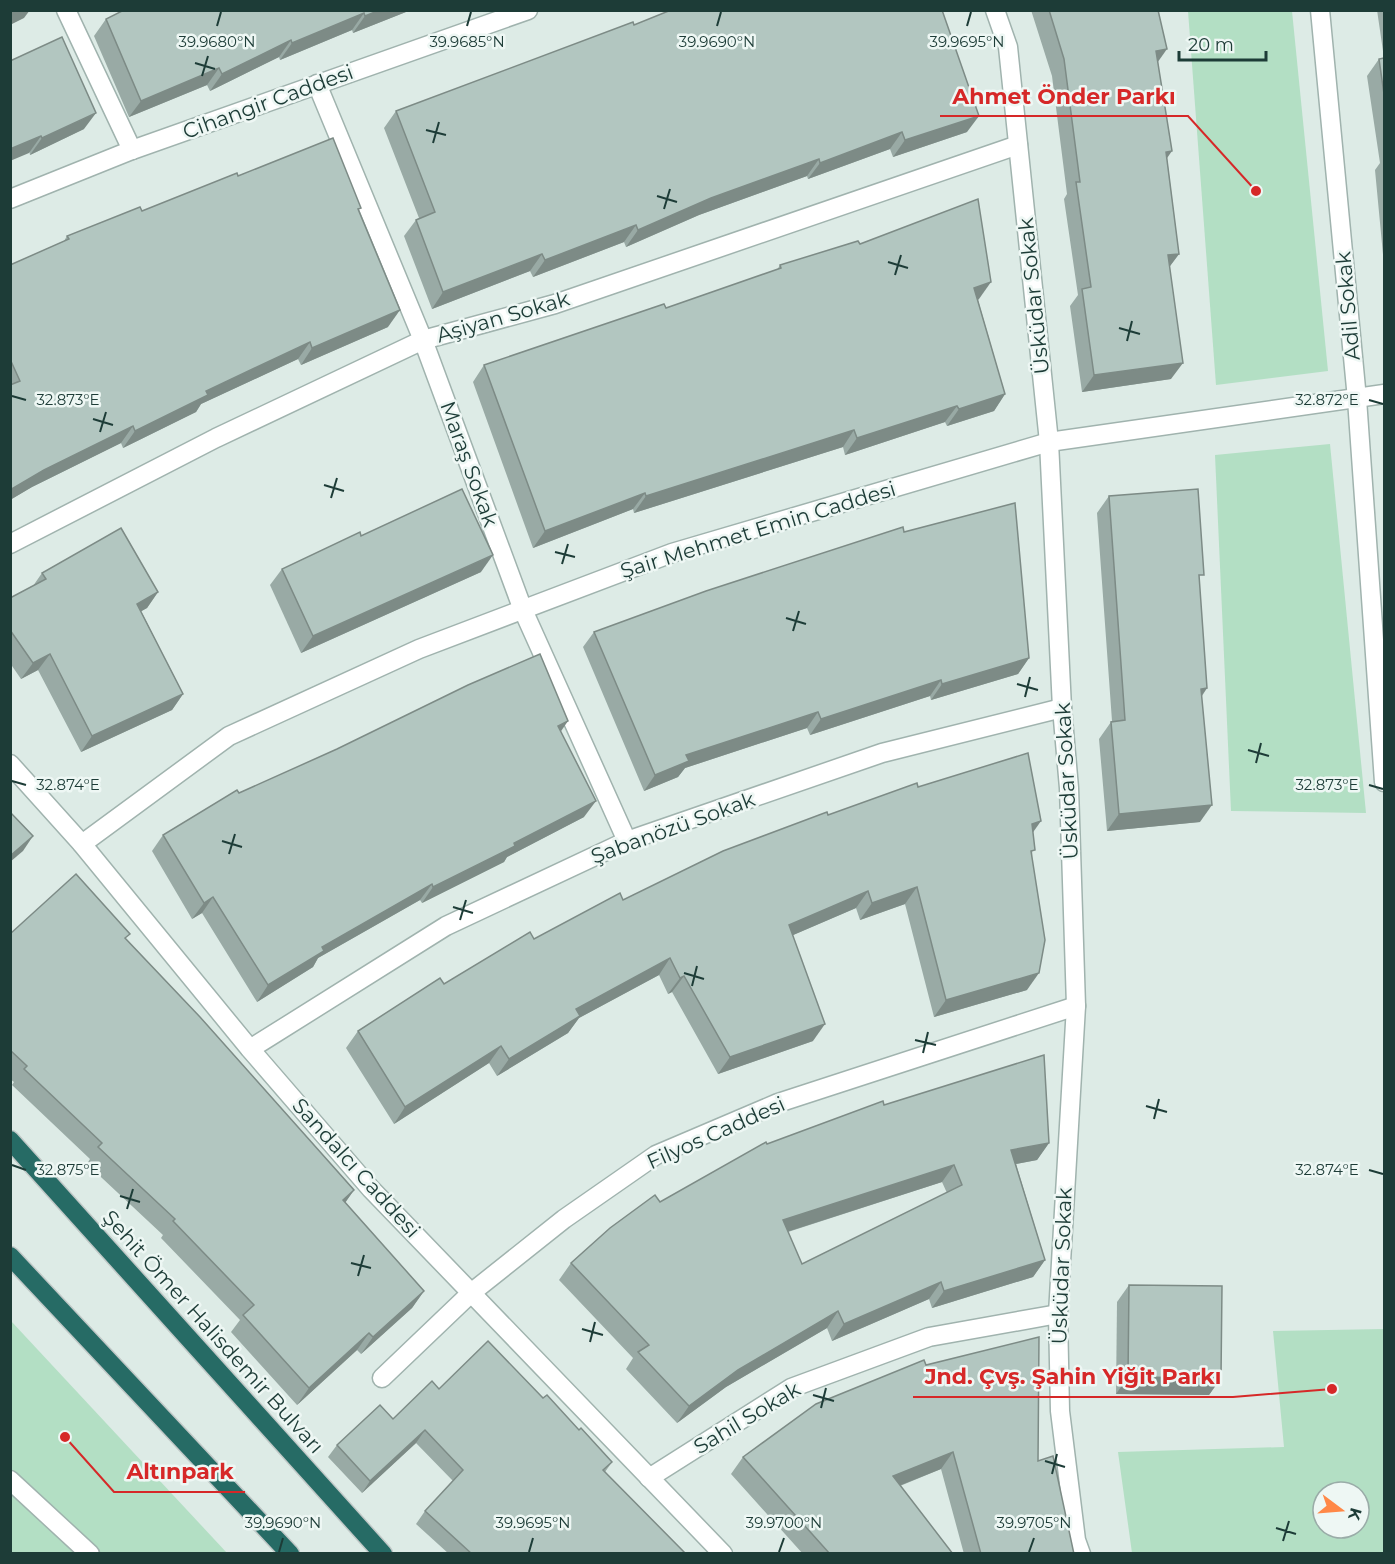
<svg xmlns="http://www.w3.org/2000/svg" width="1395" height="1564" font-family="Montserrat,sans-serif">
<style>
.green{fill:#b3dfc4;fill-rule:evenodd}
.lines{fill:none;stroke-linecap:round;stroke-linejoin:round}
.minor-casing{stroke:#a0b3ae;stroke-width:21}
.highway-casing{stroke:#c0c8c7;stroke-width:21}
.minor{stroke:#fff;stroke-width:18}
.highway{stroke:#266b65;stroke-width:18}
.wall{fill:#99aaa5;fill-rule:evenodd}
.shaded-wall{fill:#7d8b86}
.building{fill:#b2c6c0;stroke:#7d8b86;stroke-width:1.5;fill-rule:evenodd}
.ticks{fill:none;stroke:#1d3c37;stroke-width:2}
.labels{text-anchor:middle;stroke-width:5;stroke-linejoin:round;paint-order:stroke}
.street-label{font-size:21px;fill:#1d3c37;stroke:#eef7f4}
.ticks-label{font-size:15px;text-anchor:middle;fill:#1d3c37;stroke:#eef7f4;stroke-width:5;stroke-linejoin:round;paint-order:stroke}
.leader{fill:none;stroke:#d62828;stroke-width:2}
.callout-dot{fill:#d62828;stroke:#eef7f4;stroke-width:2}
.callout-label{font-size:22px;text-anchor:middle;font-weight:bold;fill:#d62828;stroke:#eef7f4;stroke-width:5;stroke-linejoin:round;paint-order:stroke}
</style>
<rect width="100%" height="100%" fill="#ddebe6"/>
<g class="green">
<polygon points="1188,11 1292,11 1328,371 1216,385"/>
<polygon points="1330,444 1366,813 1231,811 1215,455"/>
<polygon points="11,1321 227,1553 11,1553"/>
<path d="M1384,1329v224h-252l-14,-101 166,-5 -11,-116zM1323,1492h36v36h-36z"/>
</g>
<g class="lines">
<g class="minor-casing">
<g id="minor">
<polyline points="66,10 132,150"/>
<polyline points="995,10 1008,47 1049,442 1062,708 1069,788 1076,1006 1058,1314 1060,1411 1076,1540 1081,1554"/>
<polyline points="1320,10 1357,399 1384,782"/>
<polyline points="317,84 423,340 523,610 627,841"/>
<polyline points="10,199 132,150 528,10"/>
<polyline points="10,544 216,438 423,340 555,304 1018,145"/>
<polyline points="10,764 82,844 250,1049 371,1189 723,1554"/>
<polyline points="82,844 229,736 419,649 672,553 1049,442 1384,394"/>
<polyline points="250,1049 446,926 627,841 882,753 1062,708"/>
<polyline points="382,1378 471,1293 564,1219 656,1155 778,1103 1076,1006"/>
<polyline points="649,1478 791,1388 929,1337 1058,1314"/>
<polyline points="10,1480 90,1554"/>
</g>
</g>
<g class="highway-casing">
<g id="highway">
<polyline points="10,1140 383,1554"/>
<polyline points="10,1256 290,1554"/>
</g>
</g>
<use href="#minor" class="minor"/>
<use href="#highway" class="highway"/>
</g>
<g class="wall">
<polygon points="124,10 411,10 353,33 352,30 280,60 279,57 210,91 207,85 129,117 94,36 106,19"/>
<polygon points="1031,10 1158,10 1158,62 1167,158 1179,254 1170,266 1171,379 1082,392 1070,306 1078,295 1064,199 1067,194 1052,76"/>
<polygon points="1377,10 1384,10 1384,265 1375,170 1380,163 1367,76 1379,59 1384,58"/>
<polygon points="942,12 967,132 893,157 890,149 808,179 807,176 699,215 626,247 624,242 533,277 530,271 432,309 404,236 416,220 419,218 384,128 396,111 634,25"/>
<polygon points="10,61 84,129 30,155"/>
<polygon points="238,176 359,212 388,327 301,365 298,359 201,404 196,412 123,448 121,443 32,487 10,500 10,265 64,241 67,236 142,211"/>
<polygon points="860,244 979,299 978,300 1005,394 994,411 947,426 945,422 845,455 843,447 634,513 633,509 533,548 473,382 484,365 666,308 777,270 780,265"/>
<polygon points="1109,496 1199,582 1207,688 1202,696 1200,822 1107,831 1099,739 1111,722 1112,721 1097,513"/>
<polygon points="904,532 1029,658 1018,674 931,700 930,696 810,735 807,728 685,768 678,777 644,791 583,647 594,632"/>
<polygon points="361,536 481,572 301,653 270,585 282,569"/>
<polygon points="42,573 158,592 147,608 141,611 183,694 172,710 81,752 38,670 21,679 10,663 10,598 33,586"/>
<polygon points="561,732 584,817 507,857 504,862 422,903 420,900 318,958 313,967 257,1002 202,913 192,919 152,851 163,835"/>
<polygon points="918,787 1033,832 1027,990 934,1017 905,904 860,920 856,908 793,935 813,1041 718,1074 672,992 668,994 659,975 579,1018 568,1033 497,1076 489,1063 394,1124 346,1048 358,1031 444,984 534,939 623,900 828,815"/>
<polygon points="10,934 126,939 354,1190 345,1203 424,1291 412,1308 361,1354 357,1350 297,1405 231,1332 240,1320 161,1238 163,1235 87,1164 90,1159 12,1085 14,1082 10,1079"/>
<path d="M884,1105l165,38 -12,17 -21,4 29,96 -12,17 -101,31 -3,-9 -97,42 -5,-13 -101,59 -49,36 -51,-54 7,-11 -74,-78 12,-17 89,-61 107,-58zM942,1182l5,11 -145,71 -14,-32z"/>
<polygon points="1129,1285 1221,1378 1209,1395 1116,1394 1117,1302"/>
<polygon points="926,1365 1038,1461 1074,1554 964,1554 941,1469 900,1486 953,1554 803,1554 731,1474 743,1457"/>
<polygon points="439,1389 543,1398 579,1430 612,1462 605,1472 686,1554 449,1554 416,1524 425,1511 453,1481 416,1443 362,1493 328,1457 337,1445 393,1419"/>
</g>
<g class="shaded-wall">
<polygon points="16,10 30,10 24,18 10,25 10,13"/>
<polygon points="380,10 411,10 353,33 365,16"/>
<polygon points="364,13 352,30 280,60 292,43"/>
<polygon points="291,40 279,57 210,91 222,74"/>
<polygon points="1167,49 1155,66 1156,51"/>
<polygon points="219,68 207,85 129,117 141,101"/>
<polygon points="96,113 84,129 30,155 42,138"/>
<polygon points="979,116 967,132 893,157 905,140"/>
<polygon points="902,132 890,149 808,179 820,163"/>
<polygon points="41,136 29,153 10,161 10,149"/>
<polygon points="1172,151 1160,168 1166,152"/>
<polygon points="819,159 807,176 699,215 626,247 638,230 711,198"/>
<polygon points="636,225 624,242 533,277 545,260"/>
<polygon points="542,254 530,271 432,309 443,292"/>
<polygon points="1179,254 1167,270 1168,255"/>
<polygon points="991,282 979,299 962,305 974,288"/>
<polygon points="400,310 388,327 301,365 312,348"/>
<polygon points="310,342 298,359 201,404 196,412 123,448 135,431 206,391"/>
<polygon points="1183,363 1171,379 1082,392 1094,375"/>
<polygon points="1005,394 994,411 947,426 959,409"/>
<polygon points="957,406 945,422 845,455 857,438"/>
<polygon points="133,426 121,443 32,487 10,500 10,490 44,470"/>
<polygon points="854,430 843,447 634,513 646,496"/>
<polygon points="645,493 633,509 533,548 545,531"/>
<polygon points="493,555 481,572 301,653 313,636"/>
<polygon points="158,592 147,608 126,620 137,604"/>
<polygon points="50,654 38,670 21,679 33,663"/>
<polygon points="1029,658 1018,674 931,700 942,684"/>
<polygon points="941,680 930,696 810,735 821,719"/>
<polygon points="1207,688 1195,705 1201,689"/>
<polygon points="183,694 172,710 81,752 92,736"/>
<polygon points="818,712 807,728 685,768 678,777 644,791 655,775 686,755"/>
<polygon points="568,721 557,737 558,726"/>
<polygon points="596,801 584,817 507,857 504,862 422,903 433,887 514,843"/>
<polygon points="1212,805 1200,822 1107,831 1119,814"/>
<polygon points="1041,821 1029,838 1032,824"/>
<polygon points="33,836 23,851 10,862 10,856"/>
<polygon points="432,884 420,900 318,958 313,967 257,1002 268,985 322,947"/>
<polygon points="917,887 905,904 860,920 872,903"/>
<polygon points="868,891 856,908 777,942 789,925"/>
<polygon points="213,897 202,913 192,919 204,903"/>
<polygon points="670,958 659,975 579,1018 568,1033 497,1076 509,1059 576,1009"/>
<polygon points="1039,973 1027,990 934,1017 946,1000"/>
<polygon points="684,976 672,992 668,994 680,978"/>
<polygon points="825,1024 813,1041 718,1074 730,1057"/>
<polygon points="501,1046 489,1063 394,1124 405,1107"/>
<polygon points="1049,1143 1037,1160 1000,1167 1011,1150"/>
<polygon points="954,1165 942,1182 771,1237 783,1220"/>
<polygon points="354,1190 342,1207 343,1200"/>
<polygon points="1045,1260 1033,1277 932,1308 944,1291"/>
<polygon points="941,1282 929,1299 832,1341 844,1324"/>
<polygon points="424,1291 412,1308 361,1354 373,1337"/>
<polygon points="838,1311 827,1328 726,1387 677,1423 689,1406 738,1370"/>
<polygon points="369,1333 357,1350 297,1405 309,1388"/>
<polygon points="1128,1377 1221,1378 1209,1395 1116,1394"/>
<polygon points="425,1430 416,1443 362,1493 370,1481"/>
<polygon points="953,1452 941,1469 881,1493 893,1476"/>
</g>
<g class="building">
<polygon points="124,10 380,10 365,16 364,13 292,43 291,40 222,74 219,68 141,101 106,19"/>
<polygon points="671,10 942,10 979,116 905,140 902,132 820,163 819,159 711,198 638,230 636,225 545,260 542,254 443,292 416,220 435,212 396,111 633,22 634,25"/>
<polygon points="1049,10 1158,10 1167,49 1156,51 1172,151 1166,152 1179,254 1168,255 1183,363 1094,375 1082,289 1091,287 1076,182 1080,182 1064,59"/>
<polygon points="62,37 96,113 42,138 41,136 10,149 10,61"/>
<polygon points="1384,58 1384,94 1379,59"/>
<polygon points="333,138 361,208 358,209 400,310 312,348 310,342 206,391 208,395 135,431 133,426 44,470 10,490 10,385 20,381 10,359 10,265 69,239 67,236 140,207 142,211 237,173 238,176"/>
<polygon points="978,199 991,282 974,288 1005,394 959,409 957,406 857,438 854,430 646,496 645,493 545,531 484,365 664,304 666,308 781,268 780,265 858,241 860,244"/>
<polygon points="462,489 493,555 313,636 282,569 360,532 361,536"/>
<polygon points="1198,489 1204,575 1199,575 1207,688 1201,689 1212,805 1119,814 1111,722 1125,720 1109,496"/>
<polygon points="1015,503 1029,658 942,684 941,680 821,719 818,712 686,755 689,761 655,775 594,632 706,591 903,527 904,532"/>
<polygon points="121,528 158,592 137,604 183,694 92,736 50,654 33,663 10,630 10,598 46,579 42,573"/>
<polygon points="540,654 568,721 558,726 596,801 514,843 515,846 433,887 432,884 322,947 324,951 268,985 213,897 204,903 163,835 237,790 239,793 337,749 468,685"/>
<polygon points="1028,753 1041,821 1032,824 1035,850 1031,851 1045,940 1039,973 946,1000 917,887 872,903 868,891 789,925 825,1024 730,1057 684,976 680,978 670,958 576,1009 580,1016 509,1059 501,1046 405,1107 358,1031 440,978 444,984 530,932 534,939 620,893 623,900 723,851 827,812 828,815 917,783 918,787"/>
<polygon points="10,812 33,836 10,856"/>
<polygon points="76,874 130,934 125,938 200,1017 354,1190 343,1200 424,1291 373,1337 369,1333 309,1388 243,1315 254,1305 173,1221 175,1219 98,1147 102,1143 24,1069 27,1066 10,1050 10,934"/>
<path d="M1044,1055l5,88 -38,7 34,110 -101,31 -3,-9 -97,42 -6,-13 -100,59 -49,36 -51,-54 11,-7 -78,-82 39,-35 45,-33 5,7 106,-60 1,2 116,-43 1,4zM954,1165l8,20 -160,79 -19,-44z"/>
<polygon points="1129,1285 1222,1286 1221,1378 1128,1377"/>
<polygon points="1039,1337 1038,1461 1053,1456 1074,1554 981,1554 953,1452 893,1476 953,1554 830,1554 743,1457 816,1404 924,1360 926,1365"/>
<polygon points="488,1341 543,1398 547,1395 579,1430 581,1428 612,1462 603,1470 686,1554 472,1554 425,1511 463,1470 425,1430 370,1481 337,1445 380,1405 393,1419 432,1381 439,1389"/>
</g>
<path class="ticks" d="M217,26l4,-14M467,26l4,-14M717,26l4,-14M967,26l4,-14M195,63l20,6M202,76l6,-20M426,130l20,5M433,143l6,-21M657,196l20,6M664,209l6,-20M888,262l20,6M895,275l6,-20M1119,328l21,6M1127,341l5,-20M12,396l14,4M1369,400l14,4M93,419l20,6M100,432l6,-20M324,485l20,6M331,498l6,-20M555,552l20,5M562,564l6,-20M786,618l20,6M793,631l6,-20M1017,684l21,6M1025,697l5,-20M1248,750l21,6M1256,763l5,-20M12,781l14,4M1369,785l14,4M222,841l20,6M229,854l6,-20M453,907l20,6M460,920l6,-20M684,973l20,6M692,986l5,-20M915,1040l21,5M923,1053l5,-21M1146,1106l21,6M1154,1119l5,-20M12,1165l14,5M1369,1170l14,4M120,1196l20,6M127,1209l6,-20M351,1263l20,5M358,1276l6,-21M582,1329l21,6M590,1342l5,-20M813,1395l21,6M821,1408l5,-20M1045,1461l20,6M1052,1474l5,-20M1276,1528l20,6M1283,1541l6,-20M279,1552l4,-14M529,1552l4,-14M779,1552l5,-14M1029,1552l5,-14"/>
<g class="labels">
<g class="street-label">
<text transform="translate(268 102) rotate(-20)" y="7">Cihangir Caddesi</text>
<text transform="translate(1034 296) rotate(-96)" y="7">Üsküdar Sokak</text>
<text transform="translate(1348 306) rotate(-95)" y="7">Adil Sokak</text>
<text transform="translate(503 317) rotate(-16)" y="7">Aşiyan Sokak</text>
<text transform="translate(469 464) rotate(70)" y="7">Maraş Sokak</text>
<text transform="translate(758 530) rotate(-17)" y="7">Şair Mehmet Emin Caddesi</text>
<text transform="translate(1067 781) rotate(-93)" y="7">Üsküdar Sokak</text>
<text transform="translate(673 828) rotate(-20)" y="7">Şabanözü Sokak</text>
<text transform="translate(716 1133) rotate(-24)" y="7">Filyos Caddesi</text>
<text transform="translate(356 1168) rotate(48)" y="7">Sandalcı Caddesi</text>
<text transform="translate(1062 1266) rotate(-88)" y="7">Üsküdar Sokak</text>
<text transform="translate(213 1332) rotate(48)" y="7">Şehit Ömer Halisdemir Bulvarı</text>
<text transform="translate(747 1418) rotate(-31)" y="7">Sahil Sokak</text>
</g>
</g>
<g class="ticks-label">
<text x="217" y="47">39.9680°N</text>
<text x="467" y="47">39.9685°N</text>
<text x="717" y="47">39.9690°N</text>
<text x="967" y="47">39.9695°N</text>
<text x="68" y="405">32.873°E</text>
<text x="1327" y="405">32.872°E</text>
<text x="68" y="790">32.874°E</text>
<text x="1327" y="790">32.873°E</text>
<text x="68" y="1175">32.875°E</text>
<text x="1327" y="1175">32.874°E</text>
<text x="283" y="1528">39.9690°N</text>
<text x="533" y="1528">39.9695°N</text>
<text x="784" y="1528">39.9700°N</text>
<text x="1034" y="1528">39.9705°N</text>
</g>
<path class="leader" d="M1256 191L1188 116H940M1332 1389L1233 1397H913M65 1437L114 1492H245"/>
<g class="callout-dot">
<circle cx="1256" cy="191" r="6"/>
<circle cx="1332" cy="1389" r="6"/>
<circle cx="65" cy="1437" r="6"/>
</g>
<g class="callout-label">
<text x="1064" y="104">Ahmet Önder Parkı</text>
<text x="1073" y="1384">Jnd. Çvş. Şahin Yiğit Parkı</text>
<text x="180" y="1479">Altınpark</text>
</g>
<rect width="1395" height="1564" fill="none" stroke="#1d3c37" stroke-width="24"/>
<g transform="translate(1341 1510) rotate(106)"><circle r="28" fill="#eef7f4" stroke="#9aaca8" stroke-width="1.5"/>
<path d="M0-4.5L10 22L0 15L-10 22Z" fill="#ff8847"/>
<text y="-9" font-size="16" font-weight="bold" text-anchor="middle" fill="#1d3c37">K</text>
</g>
<path d="M1179 51v9h87v-9" fill="none" stroke="#1d3c37" stroke-width="3"/>
<text x="1188" y="51" font-size="18" fill="#1d3c37" stroke="#eef7f4" stroke-width="4.5" paint-order="stroke">20 m</text>
</svg>
